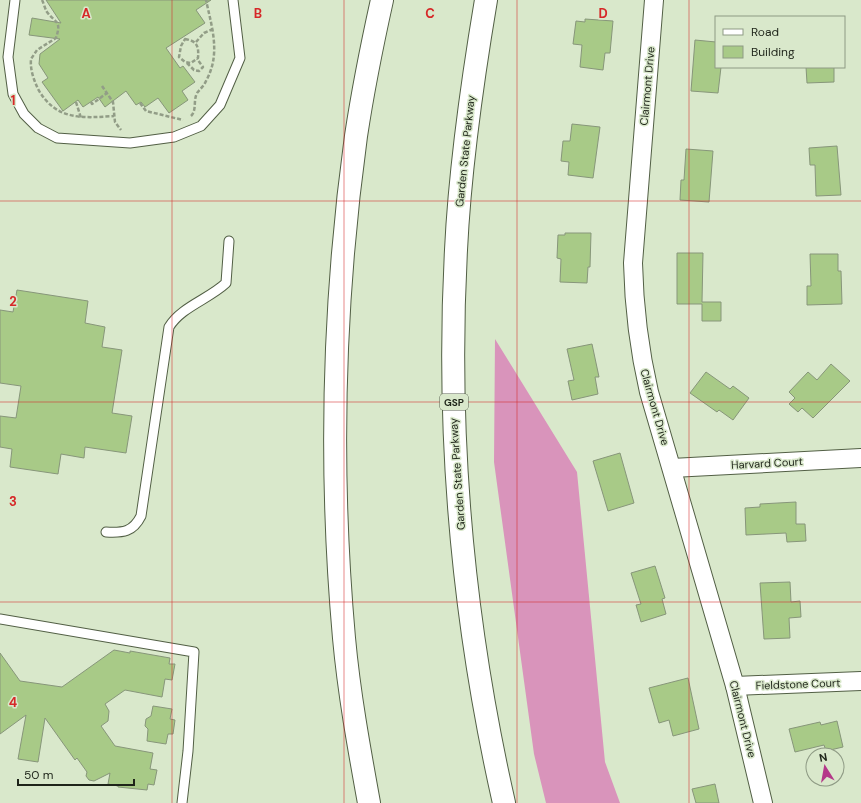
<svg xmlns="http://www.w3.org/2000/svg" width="861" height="803" font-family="'DM Sans',sans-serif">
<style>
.forest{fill:#d994bb}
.building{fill:#a8ca87;stroke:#87967a}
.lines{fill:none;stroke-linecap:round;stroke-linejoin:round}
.lane-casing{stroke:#525f45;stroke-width:11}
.street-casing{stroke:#525f45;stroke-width:20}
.highway-casing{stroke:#525f45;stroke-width:24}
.path{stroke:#929d87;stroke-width:2.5;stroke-dasharray:4 2;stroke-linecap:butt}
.lane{stroke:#fff;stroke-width:9}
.street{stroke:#fff;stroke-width:18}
.highway{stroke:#fff;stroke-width:22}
.grid{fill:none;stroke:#d62828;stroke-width:1;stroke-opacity:0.55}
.labels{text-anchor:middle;stroke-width:3;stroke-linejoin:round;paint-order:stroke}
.shield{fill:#d9e8cb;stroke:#565f4e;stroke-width:1}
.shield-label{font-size:10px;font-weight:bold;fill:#1e2419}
.street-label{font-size:11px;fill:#1e2419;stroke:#d9e8cb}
.grid-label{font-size:13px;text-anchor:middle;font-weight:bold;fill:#d62828;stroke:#d9e8cb;stroke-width:3;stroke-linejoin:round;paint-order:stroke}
</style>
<rect width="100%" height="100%" fill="#d9e8cb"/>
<polygon class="forest" points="495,339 577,472 605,762 620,803 546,803 534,754 494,462"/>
<g class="building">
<polygon points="46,0 211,0 196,10 205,23 166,48 180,68 183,66 195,82 182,91 188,100 169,113 158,98 145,107 141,102 136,105 126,91 105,107 98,97 83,107 78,100 63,111 42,82 48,78 39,64 40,54 60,39 29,35 32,18 61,23"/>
<polygon points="585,19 613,21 610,53 605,53 603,70 580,67 582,45 573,44 576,21 585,22"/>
<polygon points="695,40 716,42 716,67 721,67 718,93 691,91"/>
<polygon points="806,67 834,67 834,82 807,83"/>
<polygon points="572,124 600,127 593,178 568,175 569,162 561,161 563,141 570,141"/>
<polygon points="837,146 841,195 816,196 815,165 810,165 809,148"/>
<polygon points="686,149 713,151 709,202 680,200 681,180 684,180"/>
<polygon points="565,233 591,233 590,267 588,267 587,283 560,282 561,259 557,258 558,235 565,235"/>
<polygon points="677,253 703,253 702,302 721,302 721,321 702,321 702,304 677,304"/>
<polygon points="810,254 838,254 838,271 841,271 842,304 807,305 807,286 811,286"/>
<polygon points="17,290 88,301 85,323 105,327 102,347 122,350 112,413 132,416 126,453 85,447 84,458 61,454 58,474 10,467 12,449 0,447 0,416 16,418 21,386 0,383 0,310 13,312"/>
<polygon points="592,344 599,377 595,377 598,394 572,400 568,381 574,380 567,349"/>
<polygon points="831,364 850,381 813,418 802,408 798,412 789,404 795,398 789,392 808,372 817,380"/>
<polygon points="706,372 730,389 733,386 749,398 733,420 719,410 717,412 690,393"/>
<polygon points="620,453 634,503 608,511 593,461"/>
<polygon points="796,502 796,524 805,524 806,541 787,542 786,533 746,535 745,508 760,507 760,504"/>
<polygon points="655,566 665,598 662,599 666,614 641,622 636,605 641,604 631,573"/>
<polygon points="790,582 791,602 800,601 801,617 789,618 790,638 764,639 760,583"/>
<polygon points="114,650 130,653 130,651 170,658 169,664 175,664 172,680 165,679 162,697 125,690 105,704 109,711 108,721 101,726 115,746 153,753 150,769 157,770 154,785 148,784 147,790 118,787 118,786 108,784 110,773 94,781 89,780 86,776 87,772 77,758 75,760 45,718 38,762 18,759 26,715 0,734 0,653 20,681 62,687"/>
<polygon points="688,678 699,729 673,736 669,720 659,723 649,688"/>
<polygon points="153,706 172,709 170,719 175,720 173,734 168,734 166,744 147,741 148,729 145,726 146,719 151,716"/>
<polygon points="837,721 843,747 826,751 824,745 795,752 789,729 820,722 821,725"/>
<polygon points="715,784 719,803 696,803 692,789"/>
</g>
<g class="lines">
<g class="lane-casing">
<g id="lane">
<polyline points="15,0 8,57 13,94 24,114 38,128 57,138 130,143 174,137 201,126 220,105 240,58 233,0"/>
<path d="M106,532c17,1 27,0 35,-16l28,-189c12,-20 40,-28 57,-44l3,-42"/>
<polyline points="0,619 194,652 188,751 182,803"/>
</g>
</g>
<g class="street-casing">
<g id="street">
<path d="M654,0l-21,263c1,44 6,86 16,129l86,294 28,117"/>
<polyline points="672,468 861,458"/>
<polyline points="735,686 861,681"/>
</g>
</g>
<g class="highway-casing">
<g id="highway">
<path d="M486,0c-14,83 -26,166 -30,250 -10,186 7,372 48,553"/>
<path d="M369,803c-10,-55 -20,-110 -25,-165 -15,-168 -11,-335 12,-502 7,-46 16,-91 26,-136"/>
</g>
</g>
<g class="path">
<path d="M42,0c2,4 3,9 5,12 8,11 15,8 9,26l-19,12 -6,9c-1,11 3,21 7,30 18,32 45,29 76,27"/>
<path d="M185,39c12,2 14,7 13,19l-7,5 -6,-1 -6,-5 2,-11z"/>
<polyline points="196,42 204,33 213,29"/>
<polyline points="187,63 194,70 199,71 203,67 197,59"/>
<polyline points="102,86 113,102 115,122 121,130"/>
<polyline points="76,102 81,118"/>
<polyline points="91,102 92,104 107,93"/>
<polyline points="140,103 146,111 183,120"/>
<path d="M191,116c6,-6 2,-15 6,-23 3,-4 7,-7 9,-12 15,-27 6,-53 0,-81"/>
</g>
<use href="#lane" class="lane"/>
<use href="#street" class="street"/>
<use href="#highway" class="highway"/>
</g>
<path class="grid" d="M172,0v803M344,0v803M517,0v803M689,0v803M0,201h861M0,402h861M0,602h861"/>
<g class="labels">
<rect class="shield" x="440" y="394" width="28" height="16" rx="3"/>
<g class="shield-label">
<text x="454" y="406">GSP</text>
</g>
<g class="street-label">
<text transform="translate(647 86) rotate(-85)" y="4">Clairmont Drive</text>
<text transform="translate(465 151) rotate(-84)" y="4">Garden State Parkway</text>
<text transform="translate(655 407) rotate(74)" y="4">Clairmont Drive</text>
<text transform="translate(767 463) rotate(-3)" y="4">Harvard Court</text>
<text transform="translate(457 474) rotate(-94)" y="4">Garden State Parkway</text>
<text transform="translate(798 684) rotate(-2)" y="4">Fieldstone Court</text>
<text transform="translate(743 719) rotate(76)" y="4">Clairmont Drive</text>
</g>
</g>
<g class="grid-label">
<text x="86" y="18">A</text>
<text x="258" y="18">B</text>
<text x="430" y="18">C</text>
<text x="603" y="18">D</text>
<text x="13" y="105">1</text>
<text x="13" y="306">2</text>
<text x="13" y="506">3</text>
<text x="13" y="707">4</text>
</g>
<rect x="715" y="16" width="130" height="52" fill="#d9e8cb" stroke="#8e9a84"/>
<rect x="723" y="29" width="20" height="6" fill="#ffffff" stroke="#8e9a84"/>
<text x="751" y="36" font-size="12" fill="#1e2419">Road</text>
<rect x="723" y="46" width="20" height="12" fill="#a8ca87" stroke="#8e9a84"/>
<text x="751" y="56" font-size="12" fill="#1e2419">Building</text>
<g transform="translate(825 767) rotate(349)"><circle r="19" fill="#d9e8cb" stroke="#8e9a84"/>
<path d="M0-3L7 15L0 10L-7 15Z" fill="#b43889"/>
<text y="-6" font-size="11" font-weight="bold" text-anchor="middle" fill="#1e2419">N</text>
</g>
<path d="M18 779v6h116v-6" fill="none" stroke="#1e2419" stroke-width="2"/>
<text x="24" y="779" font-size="12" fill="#1e2419" stroke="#d9e8cb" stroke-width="3" paint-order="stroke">50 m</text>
</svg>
